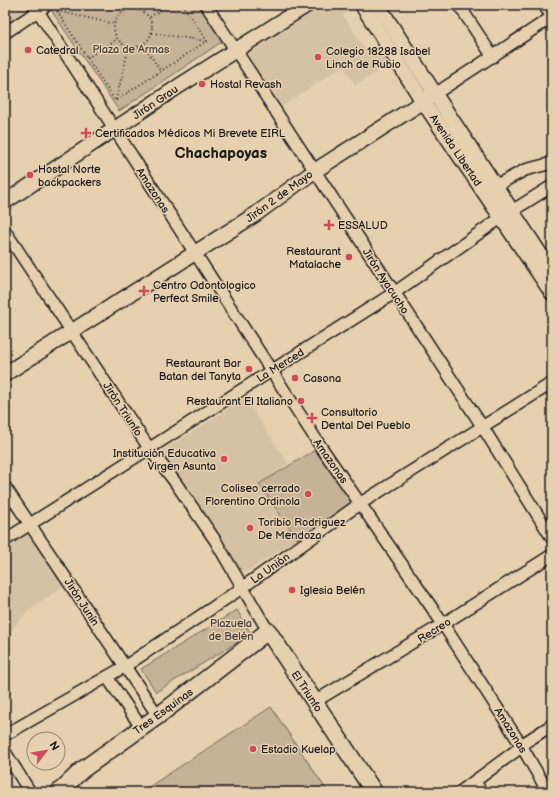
<svg xmlns="http://www.w3.org/2000/svg" width="557" height="797" font-family="'Balsamiq Sans',sans-serif">
<style>
.built{fill:#d5c1a3}
.green{fill:#c5b297;stroke:#70675a}
.lines{fill:none;stroke-linecap:round;stroke-linejoin:round}
.minor-casing{stroke:#1c1c1c;stroke-width:14}
.major-casing{stroke:#1c1c1c;stroke-width:17}
.highway-casing{stroke:#1c1c1c;stroke-width:19}
.path{stroke:#1c1c1c;stroke-width:2;stroke-dasharray:1 3;stroke-linecap:butt}
.minor{stroke:#e6d0af;stroke-width:11}
.major{stroke:#e6d0af;stroke-width:14}
.highway{stroke:#e6d0af;stroke-width:16}
.poi-dot{fill:#d1495b;stroke:#e6d0af;stroke-width:1.5}
.labels{text-anchor:middle;stroke-width:3;stroke-linejoin:round;paint-order:stroke}
.park-label{font-size:11px;fill:#46423b;stroke:#e6d0af}
.poi-label{font-size:11px;fill:#1c1c1c;stroke:#e6d0af;text-anchor:start}
.street-label{font-size:11px;fill:#1c1c1c;stroke:#e6d0af}
.district-label{font-size:15px;font-weight:bold;fill:#1c1c1c;stroke:#e6d0af}
</style>
<rect width="100%" height="100%" fill="#e6d0af"/>
<filter id="ink" filterUnits="userSpaceOnUse"><feTurbulence type="fractalNoise" baseFrequency=".025" numOctaves="2"/><feDisplacementMap in="SourceGraphic" scale="8" xChannelSelector="R" yChannelSelector="G"/><feConvolveMatrix kernelMatrix="1 2 1 2 8 2 1 2 1" color-interpolation-filters="sRGB"/></filter>
<g filter="url(#ink)">
<g class="built">
<polygon points="5,5 26,5 30,11 5,27"/>
<polygon points="315,5 357,5 343,15 367,52 383,42 394,61 355,85 343,66 278,109 241,52"/>
<polygon points="245,398 288,464 259,484 297,539 241,575 160,453"/>
<polygon points="27,528 64,586 31,608 5,637 5,542"/>
</g>
<g class="green">
<polygon points="58,5 199,5 223,41 119,111 51,10"/>
<polygon points="320,447 356,504 297,539 259,484"/>
<polygon points="237,610 251,634 156,692 141,669"/>
<polygon points="271,707 328,792 141,792"/>
</g>
<g class="lines">
<g class="minor-casing">
<g id="minor">
<polyline points="34,5 319,444 443,624 521,745 548,792"/>
<polyline points="206,5 482,426 552,538"/>
<polyline points="459,5 493,57"/>
<polyline points="544,5 552,17"/>
<polyline points="5,33 47,5"/>
<polyline points="435,94 552,17"/>
<polyline points="495,186 525,170 552,163"/>
<polyline points="5,231 149,448 175,482 215,540 268,631"/>
<polyline points="5,487 158,716"/>
<polyline points="5,540 394,293 502,217 552,186"/>
<polyline points="107,677 141,727"/>
<polyline points="314,702 443,624 552,555"/>
<polyline points="5,735 124,667 236,592 361,503 552,383"/>
<polyline points="5,752 30,792"/>
<polyline points="475,781 481,792"/>
<polyline points="460,792 517,750 521,745 552,725"/>
</g>
</g>
<g class="major-casing">
<g id="major">
<polyline points="362,5 422,100 552,293"/>
<polyline points="378,5 435,94 552,272"/>
<polyline points="5,202 179,86 307,5"/>
<polyline points="5,374 256,214 313,172 435,94"/>
</g>
</g>
<g class="highway-casing">
<polyline id="highway" points="59,792 82,770 158,716 268,631 374,792"/>
</g>
<g class="path">
<polyline points="67,5 57,11 115,101 207,41 183,5"/>
<polyline points="118,5 123,12"/>
<circle cx="133" cy="28" r="19"/>
<polyline points="57,11 115,24"/>
<polyline points="150,17 168,5"/>
<polyline points="152,33 206,41"/>
<polyline points="144,45 161,72"/>
<polyline points="87,58 117,39"/>
<polyline points="116,100 129,47"/>
</g>
<use href="#minor" class="minor"/>
<use href="#major" class="major"/>
<use href="#highway" class="highway"/>
</g>
</g>
<g class="poi-dot">
<circle cx="28" cy="50" r="4"/>
<circle cx="318" cy="57" r="4"/>
<circle cx="202" cy="84" r="4"/>
<path d="M84 127h4v4h4v4h-4v4h-4v-4h-4v-4h4z"/>
<circle cx="30" cy="175" r="4"/>
<path d="M327 219h4v4h4v4h-4v4h-4v-4h-4v-4h4z"/>
<circle cx="349" cy="257" r="4"/>
<path d="M142 285h4v4h4v4h-4v4h-4v-4h-4v-4h4z"/>
<circle cx="249" cy="369" r="4"/>
<circle cx="295" cy="378" r="4"/>
<circle cx="301" cy="401" r="4"/>
<path d="M310 412h4v4h4v4h-4v4h-4v-4h-4v-4h4z"/>
<circle cx="224" cy="459" r="4"/>
<circle cx="308" cy="494" r="4"/>
<circle cx="250" cy="528" r="4"/>
<circle cx="292" cy="590" r="4"/>
<circle cx="253" cy="749" r="4"/>
</g>
<g class="labels">
<g class="park-label">
<text x="131" y="53">Plaza de Armas</text>
<text x="231" y="627">Plazuela<tspan x="231" dy="13">de Belén</tspan></text>
</g>
<g class="poi-label">
<text x="36" y="54">Catedral</text>
<text x="326" y="55">Colegio 18288 Isabel<tspan x="326" dy="13">Linch de Rubio</tspan></text>
<text x="210" y="88">Hostal Revash</text>
<text x="95" y="137">Certificados Médicos Mi Brevete EIRL</text>
<text x="38" y="173">Hostal Norte<tspan x="38" dy="13">backpackers</tspan></text>
<text x="338" y="229">ESSALUD</text>
<text x="341" y="255" text-anchor="end">Restaurant<tspan x="341" dy="13">Matalache</tspan></text>
<text x="153" y="289">Centro Odontologico<tspan x="153" dy="13">Perfect Smile</tspan></text>
<text x="241" y="367" text-anchor="end">Restaurant Bar<tspan x="241" dy="13">Batan del Tanyta</tspan></text>
<text x="303" y="382">Casona</text>
<text x="293" y="405" text-anchor="end">Restaurant El Italiano</text>
<text x="321" y="416">Consultorio<tspan x="321" dy="13">Dental Del Pueblo</tspan></text>
<text x="216" y="457" text-anchor="end">Institución Educativa<tspan x="216" dy="13">Virgen Asunta</tspan></text>
<text x="300" y="492" text-anchor="end">Coliseo cerrado<tspan x="300" dy="13">Florentino Ordinola</tspan></text>
<text x="258" y="526">Toribio Rodriguez<tspan x="258" dy="13">De Mendoza</tspan></text>
<text x="300" y="594">Iglesia Belén</text>
<text x="261" y="753">Estadio Kuelap</text>
</g>
<g class="street-label">
<text transform="translate(155 102) rotate(-34)" y="4">Jirón Grau</text>
<text transform="translate(456 150) rotate(56)" y="4">Avenida Libertad</text>
<text transform="translate(153 190) rotate(57)" y="4">Amazonas</text>
<text transform="translate(279 196) rotate(-36)" y="4">Jirón 2 de Mayo</text>
<text transform="translate(386 281) rotate(57)" y="4">Jirón Ayacucho</text>
<text transform="translate(280 365) rotate(-32)" y="4">La Merced</text>
<text transform="translate(123 409) rotate(57)" y="4">Jirón Triunfo</text>
<text transform="translate(331 461) rotate(55)" y="4">Amazonas</text>
<text transform="translate(270 568) rotate(-35)" y="4">La Unión</text>
<text transform="translate(82 602) rotate(57)" y="4">Jirón Junín</text>
<text transform="translate(434 630) rotate(-32)" y="4">Recreo</text>
<text transform="translate(307 691) rotate(57)" y="4">El Triunfo</text>
<text transform="translate(163 711) rotate(-36)" y="4">Tres Esquinas</text>
<text transform="translate(511 730) rotate(58)" y="4">Amazonas</text>
</g>
<g class="district-label">
<text x="221" y="158">Chachapoyas</text>
</g>
</g>
<rect width="557" height="797" fill="none" stroke="#e6d0af" stroke-width="20"/>
<rect x="10" y="10" width="537" height="777" fill="none" stroke="#1c1c1c" stroke-width="1.5" filter="url(#ink)"/>
<g transform="translate(46 751) rotate(59)"><circle r="19" fill="#e6d0af" stroke="#958874"/>
<path d="M0-3L7 15L0 10L-7 15Z" fill="#d1495b"/>
<text y="-6" font-size="11" font-weight="bold" text-anchor="middle" fill="#1c1c1c">N</text>
</g>
</svg>
